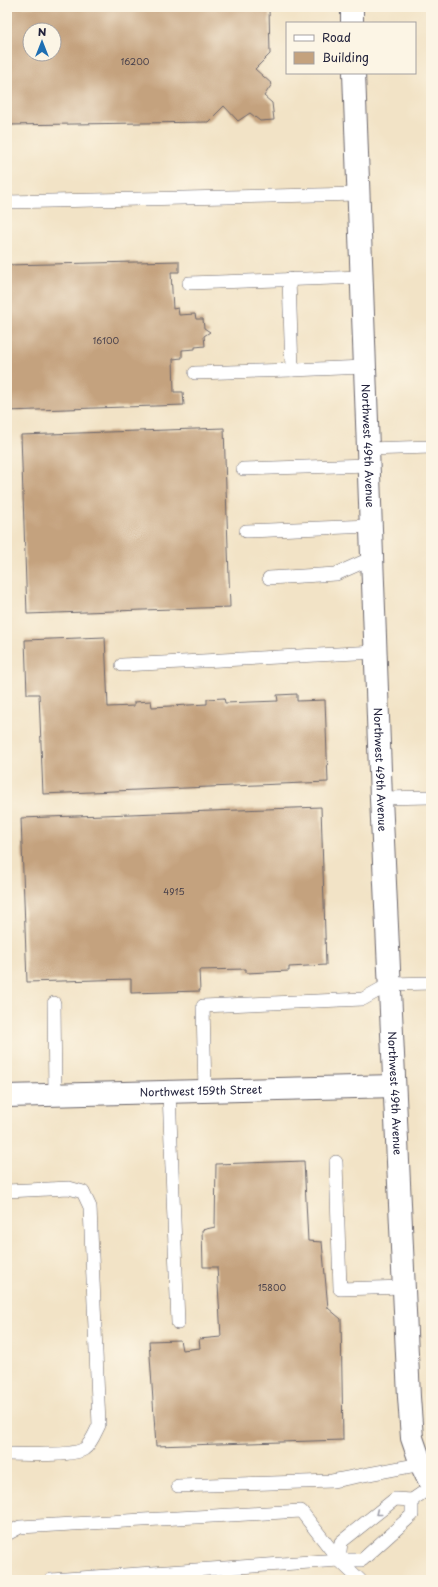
<svg xmlns="http://www.w3.org/2000/svg" width="438" height="1587" font-family="'Playpen Sans',sans-serif">
<style>
.building{fill:#c4a27e;fill-rule:evenodd}
.lines{fill:none;stroke-linecap:round;stroke-linejoin:round}
.service-casing{stroke:#6b666c;stroke-width:14}
.minor-casing{stroke:#6b666c;stroke-width:24}
.tertiary-casing{stroke:#6b666c;stroke-width:24}
.service{stroke:#fff;stroke-width:13}
.minor{stroke:#fff;stroke-width:22}
.tertiary{stroke:#fff;stroke-width:22}
.oneway{stroke:#9c9ca7}
.labels{text-anchor:middle;stroke-width:4;stroke-linejoin:round;paint-order:stroke}
.number-label{font-size:9px;fill:#4a424c}
.street-label{font-size:11px;fill:#22223b;stroke:#fcf5e5}
</style>
<rect width="100%" height="100%" fill="#fcf5e5"/>
<filter id="ink" filterUnits="userSpaceOnUse"><feTurbulence type="fractalNoise" baseFrequency=".025" numOctaves="2"/><feDisplacementMap in="SourceGraphic" scale="8" xChannelSelector="R" yChannelSelector="G"/><feConvolveMatrix kernelMatrix="1 2 1 2 8 2 1 2 1" color-interpolation-filters="sRGB"/></filter>
<filter id="wash" filterUnits="userSpaceOnUse"><feTurbulence type="fractalNoise" baseFrequency=".012" numOctaves="4" result="noise"/><feDisplacementMap in="SourceGraphic" scale="16" xChannelSelector="R" yChannelSelector="G"/><feGaussianBlur stdDeviation="0.9" result="paint"/><feColorMatrix in="noise" values="0 0 0 0 0 0 0 0 0 0 0 0 0 0 0 0 0 1.4 0 .05"/><feComposite in="paint" operator="in"/></filter>
<g filter="url(#wash)">
<rect width="100%" height="100%" fill="#f2e3c6"/>
<g id="blocks">
<g class="building">
<path d="M7,7h262l1,47 -15,15 17,15 -8,12 8,7 2,17 -14,1 -10,-8 -12,8 -14,-15 -16,16 -201,3zM30,30h24v24h-24z"/>
<polygon points="179,261 179,272 171,272 173,309 178,308 179,315 195,314 196,319 203,319 204,328 210,332 204,336 205,346 195,347 195,349 182,350 182,358 173,359 174,392 183,392 184,405 7,411 7,265"/>
<polygon points="224,428 230,607 27,614 21,435"/>
<polygon points="105,637 108,707 134,706 134,702 151,701 152,707 207,704 207,699 224,698 225,703 278,701 277,695 297,694 297,701 325,700 328,782 43,794 39,694 27,694 25,640"/>
<polygon points="321,807 326,965 289,967 289,971 246,973 246,969 199,970 200,991 131,993 131,979 27,982 21,818"/>
<polygon points="304,1161 308,1241 322,1242 328,1308 341,1319 343,1440 156,1446 149,1341 180,1340 182,1350 200,1348 199,1339 221,1337 217,1267 203,1267 202,1230 215,1227 216,1164"/>
</g>
</g>
</g>
<g filter="url(#ink)">
<use href="#blocks" fill-opacity="0" stroke="#6b666c" stroke-width="1"/>
<g class="lines">
<g class="service-casing">
<g id="service">
<polyline points="7,202 359,194"/>
<polyline points="189,283 362,277"/>
<polyline points="292,370 365,367"/>
<polyline points="195,373 292,370 289,279"/>
<polyline points="368,449 431,447"/>
<polyline points="243,469 369,465"/>
<polyline points="246,531 371,526"/>
<polyline points="269,578 336,574 372,558"/>
<polyline points="122,665 376,652"/>
<polyline points="381,798 431,797"/>
<polyline points="54,1003 55,1095"/>
<polyline points="205,1091 203,1006 363,999 390,984 431,983"/>
<polyline points="169,1092 178,1323"/>
<polyline points="336,1162 340,1289 404,1287"/>
<path d="M7,1191l62,-3 14,4 7,15 9,218c-4,8 -8,19 -15,24 -12,8 -61,5 -77,5"/>
<polyline points="178,1486 332,1481 421,1464"/>
<polyline points="412,1500 412,1515 362,1560 339,1560 341,1542 395,1499 412,1500 431,1487"/>
<polyline points="7,1534 20,1527 301,1511 339,1560 360,1580"/>
<polyline points="51,1580 339,1560"/>
</g>
</g>
<g class="minor-casing">
<g id="minor">
<path id="s1" d="M7,1096l387,-10"/>
</g>
</g>
<g class="tertiary-casing">
<g id="tertiary">
<polyline points="352,7 352,23"/>
<path id="s2" d="M354,73l27,725 28,599 3,41 9,26 10,21"/>
</g>
</g>
<use href="#service" class="service"/>
<use href="#minor" class="minor"/>
<use href="#tertiary" class="tertiary"/>
</g>
<defs><path id="oneway-chevron" d="M-2-3.5L2.5 0L-2 3.5" fill="none" stroke-width="1.6" stroke-linecap="round" stroke-linejoin="round"/></defs>
<use class="oneway" href="#oneway-chevron" transform="translate(378 1513) rotate(141)"/>
</g>
<g class="labels">
<g class="number-label">
<text x="135" y="65">16200</text>
<text x="106" y="344">16100</text>
<text x="174" y="895">4915</text>
<text x="272" y="1291">15800</text>
</g>
<g class="street-label">
<text dy="4" stroke="none"><textPath href="#s2" startOffset="373">Northwest 49th Avenue</textPath></text>
<text dy="4" stroke="none"><textPath href="#s2" startOffset="697">Northwest 49th Avenue</textPath></text>
<text dy="4" stroke="none"><textPath href="#s1" startOffset="194">Northwest 159th Street</textPath></text>
<text dy="4" stroke="none"><textPath href="#s2" startOffset="1021">Northwest 49th Avenue</textPath></text>
</g>
</g>
<rect width="438" height="1587" fill="none" stroke="#fcf5e5" stroke-width="24"/>
<rect x="286" y="22" width="130" height="52" fill="#fcf5e5" stroke="#a5a1a1"/>
<rect x="294" y="35" width="20" height="6" fill="#ffffff" stroke="#a5a1a1"/>
<text x="322" y="42" font-size="12" fill="#22223b">Road</text>
<rect x="294" y="52" width="20" height="12" fill="#c4a27e" stroke="#a5a1a1"/>
<text x="322" y="62" font-size="12" fill="#22223b">Building</text>
<g transform="translate(42 42)"><circle r="19" fill="#fcf5e5" stroke="#a5a1a1"/>
<path d="M0-3L7 15L0 10L-7 15Z" fill="#1f6fb2"/>
<text y="-6" font-size="11" font-weight="bold" text-anchor="middle" fill="#22223b">N</text>
</g>
</svg>
